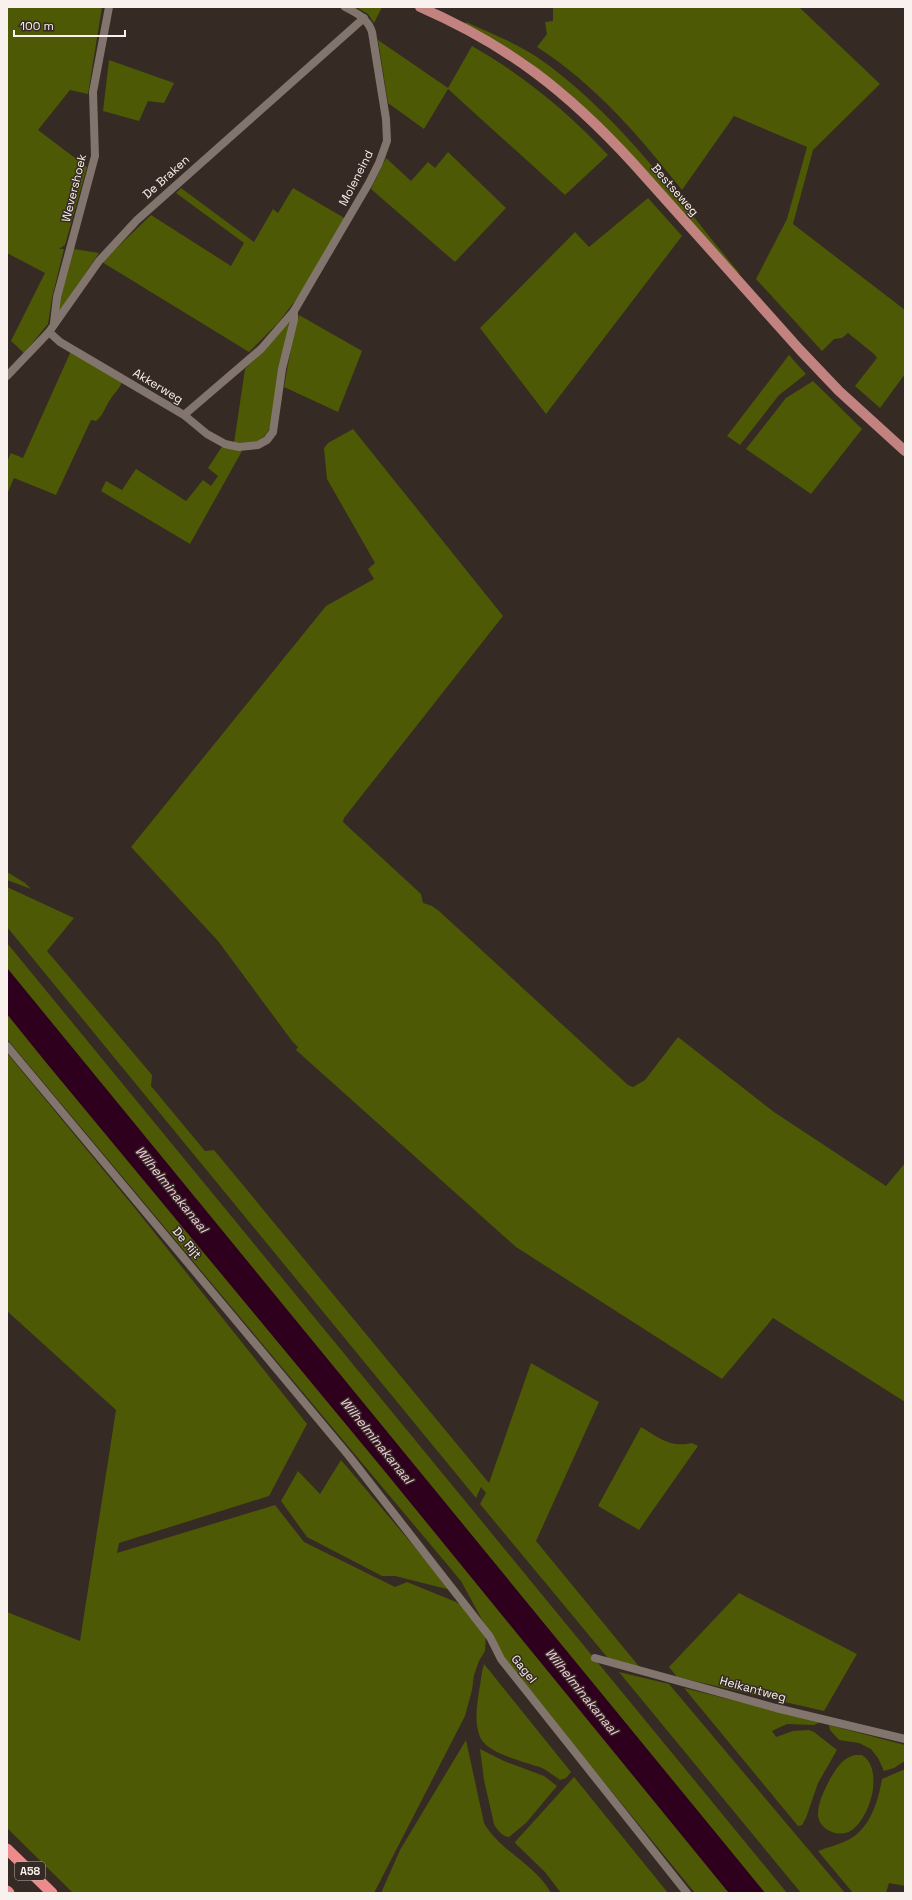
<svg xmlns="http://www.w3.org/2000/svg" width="912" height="1900" font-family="'Space Grotesk',sans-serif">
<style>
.green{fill:#4d5904}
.water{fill:#2e001d}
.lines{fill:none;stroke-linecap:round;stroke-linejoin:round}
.minor{stroke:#81756d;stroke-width:8}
.major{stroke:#c28280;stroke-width:10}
.highway{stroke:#ed8b8c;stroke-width:11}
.labels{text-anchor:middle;stroke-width:3;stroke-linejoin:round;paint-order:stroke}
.shield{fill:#352a24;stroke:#beb5b1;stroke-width:1}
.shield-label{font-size:11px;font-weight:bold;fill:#f9f1ed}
.street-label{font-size:12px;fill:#f9f1ed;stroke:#352a24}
.water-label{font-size:13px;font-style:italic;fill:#f7cbe1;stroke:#352a24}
</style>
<rect width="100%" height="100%" fill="#352a24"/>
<g class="green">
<polygon points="7,7 102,7 88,94 70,90 38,130 87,167 65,245 59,249 64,249 52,298 48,324 24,353 11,341 45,273 7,253"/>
<polygon points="356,7 382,7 374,23 368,14"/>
<path d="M553,7h246l81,77 -67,66 -20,74 112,86v64l-25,34 -25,-22 22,-28 -3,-4 -26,-21 -6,5 -8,1 -12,12 -66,-72 31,-60 20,-72 -73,-31 -52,74c-43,-54 -86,-105 -145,-143l10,-13 -2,-12 8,-1z"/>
<path d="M466,22c24,11 50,21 71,35 82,57 140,141 203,217l-8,-4 -137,-153 -32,-29 -38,-29 -60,-34z"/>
<path d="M378,40l70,48 24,-42c51,29 96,66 136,109l-43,40 -117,-106 -24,40 -36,-26z"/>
<polygon points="109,60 174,83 164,103 148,101 139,121 103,111"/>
<polygon points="448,152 506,208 455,262 371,189 386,158 411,181 428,162 435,168"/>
<polygon points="181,188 254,242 273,209 278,213 293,188 346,219 298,297 278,323 249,352 102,262 151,215 231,266 244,243 176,193"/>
<polygon points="648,198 682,236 546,414 480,328 575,232 589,247"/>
<polygon points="74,249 99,253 58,314 60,298"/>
<polygon points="299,315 362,351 338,412 284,387 291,348"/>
<path d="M289,323l-19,105c-9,17 -19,14 -36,15l11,-74z"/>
<path d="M71,351l51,31c-3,8 -8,11 -12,18 -5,7 -7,16 -14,21l-5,-1 -35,75 -42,-17 -7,16v-32l4,-9 12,5z"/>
<polygon points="789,355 806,374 779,395 740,445 727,436"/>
<polygon points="813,381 862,429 811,494 746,449 786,398"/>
<polygon points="353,429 503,616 344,818 343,822 421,894 423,903 432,906 439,911 628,1085 633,1087 645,1080 678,1037 774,1112 886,1186 905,1163 905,1402 773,1318 722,1379 516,1247 296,1050 298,1047 292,1041 218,941 131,847 326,606 374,579 368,569 375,563 327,479 324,448 328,443"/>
<polygon points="223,445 242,451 190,544 101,491 106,481 122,490 136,469 186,501 203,480 211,486 218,476 208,468"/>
<polygon points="7,872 25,883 31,889 7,880"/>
<polygon points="7,887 74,918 47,951 152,1075 151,1086 205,1151 214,1150 489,1483 531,1363 599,1402 536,1541 642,1670 612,1663 480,1504 486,1493 481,1487 476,1498 7,927"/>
<polygon points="7,943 787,1893 765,1893 7,968"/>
<polygon points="7,1014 383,1469 729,1893 695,1893 504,1660 461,1581 7,1039"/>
<polygon points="7,1053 134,1207 307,1424 269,1496 119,1543 117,1553 275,1505 304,1542 395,1587 407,1582 456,1602 462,1606 486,1635 485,1651 479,1661 474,1675 472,1690 465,1716 374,1893 73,1893 7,1828 7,1612 80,1641 116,1410 7,1311"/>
<path d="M641,1427c18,11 30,21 51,16l6,3 -59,84 -41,-24z"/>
<polygon points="341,1460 451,1590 395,1576 382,1576 307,1537 281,1501 298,1471 320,1494"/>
<polygon points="739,1593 857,1654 824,1711 677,1677 669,1667"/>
<path d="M484,1664l87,108 -5,6 -6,2c-6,-4 -12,-9 -18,-12 -16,-6 -55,-14 -62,-31 -6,-15 -3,-31 -1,-46 2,-9 2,-18 5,-27z"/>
<polygon points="619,1672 669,1684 845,1893 801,1893"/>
<polygon points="684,1688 820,1722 814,1725 787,1724 772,1731 776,1737 793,1731 809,1730 814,1732 837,1750 818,1783 806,1818 802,1825 798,1826"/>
<polygon points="829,1725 905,1745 905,1761 894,1768 884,1771 878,1758 871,1749 859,1743 839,1740 830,1730"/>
<path d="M466,1740l18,83c17,29 51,41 67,70h-170l19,-43z"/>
<path d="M480,1749l24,12 40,15 13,10 -31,37 -17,14c-6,0 -13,-8 -15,-13l-10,-44z"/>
<path d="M855,1755h7c22,14 9,61 -10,75 -12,9 -34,0 -34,-16 0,-12 7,-25 12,-35 7,-11 12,-21 25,-24z"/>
<path d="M905,1769v117l-16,-3 -3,10h-33l-35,-42c10,-4 20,-6 30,-11 22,-11 30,-38 34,-61z"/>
<polygon points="574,1777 668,1893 561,1893 545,1872 516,1844 515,1842"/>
</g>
<polygon class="water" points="7,968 765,1893 729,1893 383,1469 44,1060 7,1014"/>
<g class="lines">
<g class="minor">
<polyline points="54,323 57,297 95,156 93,92 109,7"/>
<polyline points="49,332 60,342 184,415 207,434 225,444 239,447 258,445 267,440 273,432 282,369 294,320 294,311"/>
<polyline points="7,376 49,332 99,261 137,220 364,18"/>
<path d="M184,415l77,-66 33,-38 75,-128 10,-20 8,-22 -1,-22 -14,-87c-4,-13 -15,-19 -27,-25"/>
<polyline points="7,1046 349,1456 490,1637 501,1659 687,1893"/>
<polyline points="595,1658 776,1708 905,1739"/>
</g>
<path class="major" d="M420,7c89,39 147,84 213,156l167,187 39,41 66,60"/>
<g class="highway">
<polyline points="7,1849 52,1893"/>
<polyline points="7,1891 9,1893"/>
</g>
</g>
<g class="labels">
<rect class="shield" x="15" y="1862" width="30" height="18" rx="3"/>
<g class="shield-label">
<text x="30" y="1875">A58</text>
</g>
<g class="street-label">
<text transform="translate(166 177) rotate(-42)" y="4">De Braken</text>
<text transform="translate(356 178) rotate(-63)" y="4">Moleneind</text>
<text transform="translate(74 188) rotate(-76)" y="4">Wevershoek</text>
<text transform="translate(675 190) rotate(49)" y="4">Bestseweg</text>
<text transform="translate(158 386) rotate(31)" y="4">Akkerweg</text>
<text transform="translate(187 1243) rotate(50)" y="4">De Rijt</text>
<text transform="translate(524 1669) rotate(51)" y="4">Gagel</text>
<text transform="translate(753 1689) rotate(15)" y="4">Heikantweg</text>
</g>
<g class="water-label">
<text transform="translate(172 1189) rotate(51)" y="5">Wilhelminakanaal</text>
<text transform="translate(377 1440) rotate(51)" y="5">Wilhelminakanaal</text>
<text transform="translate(582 1691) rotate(51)" y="5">Wilhelminakanaal</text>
</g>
</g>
<rect width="912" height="1900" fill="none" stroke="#f9f1ed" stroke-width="16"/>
<path d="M14 30v6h111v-6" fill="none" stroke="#f9f1ed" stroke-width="2"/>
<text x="20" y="30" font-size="12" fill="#f9f1ed" stroke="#352a24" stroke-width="3" paint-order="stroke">100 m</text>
</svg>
